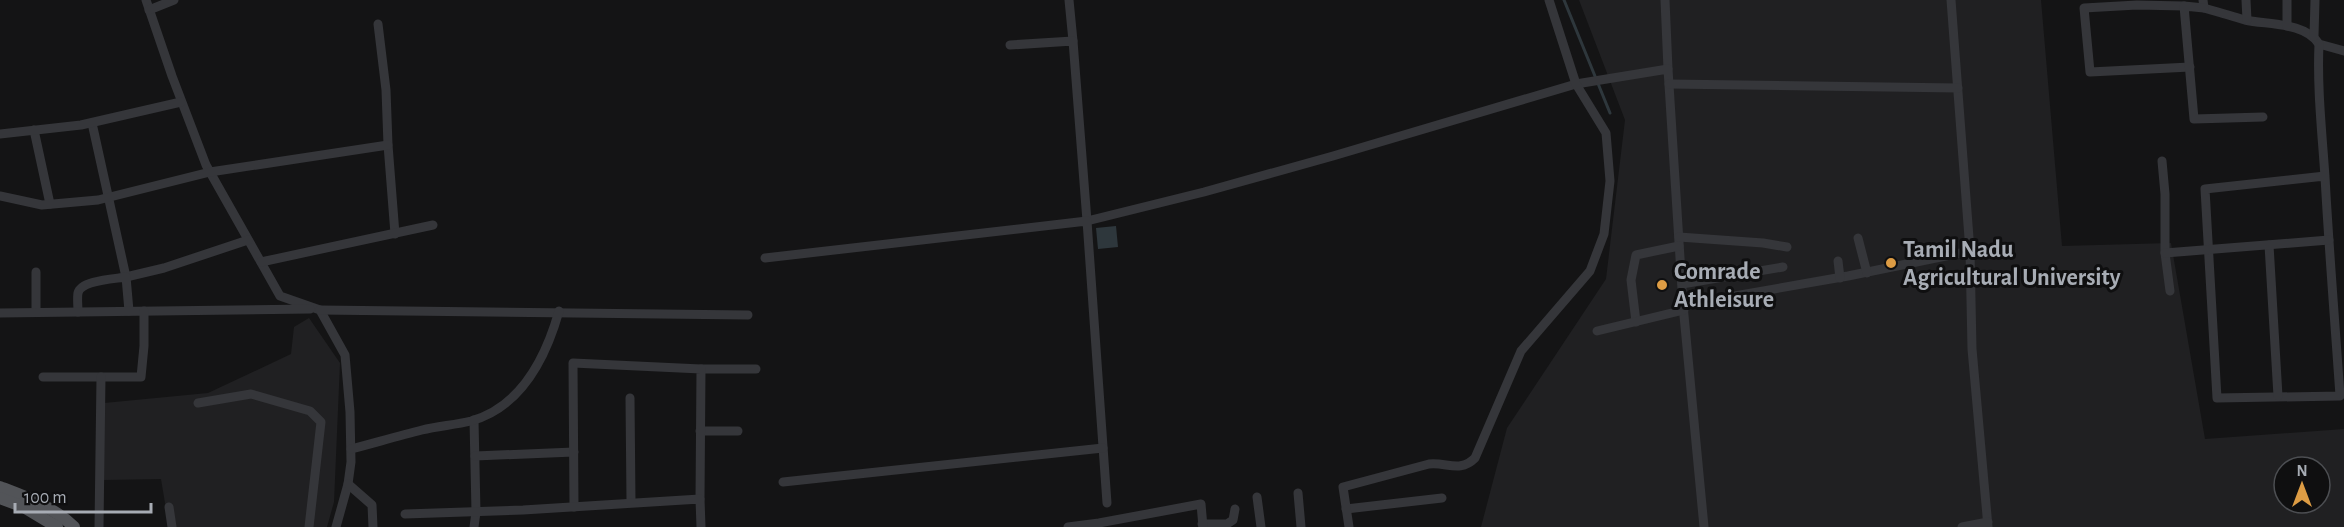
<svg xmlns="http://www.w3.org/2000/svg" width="2344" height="527" font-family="'Alegreya Sans',sans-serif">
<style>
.built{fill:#202022;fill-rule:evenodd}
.water{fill:#2e373c}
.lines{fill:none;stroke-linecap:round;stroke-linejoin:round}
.stream{stroke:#2e373c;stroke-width:3}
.minor{stroke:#35363a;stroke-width:9}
.major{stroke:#525458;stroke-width:12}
.poi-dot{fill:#dd9c44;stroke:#0f0f10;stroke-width:2}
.labels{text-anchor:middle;stroke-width:6;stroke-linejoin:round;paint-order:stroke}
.poi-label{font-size:24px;font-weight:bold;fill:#a7acb4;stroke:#0f0f10;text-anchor:start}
</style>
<rect width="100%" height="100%" fill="#141415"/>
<g class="built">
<path d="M1579,0h462l21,246 109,-3 34,196 139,-10v98h-863l26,-99 99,-149 19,-159zM2284,467h36v36h-36z"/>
<polygon points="309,318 340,363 334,502 327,527 169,527 161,479 104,480 104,403 208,393 291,354 294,327"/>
</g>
<polygon class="water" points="1116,226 1118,247 1098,249 1096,228"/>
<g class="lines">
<polyline class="stream" points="1564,0 1610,113"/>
<g class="minor">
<polyline points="146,0 172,76 206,165 280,296 320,310 345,355 350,412 351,462 348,484 336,527"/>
<polyline points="1069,0 1073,41"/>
<polyline points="1665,0 1668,69"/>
<polyline points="1951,0 1970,251"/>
<path d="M2203,0l1,8c14,4 28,8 41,12 23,5 60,2 74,24l25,7"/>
<polyline points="2246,0 2247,20"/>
<polyline points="2287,0 2287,26"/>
<polyline points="2184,6 2137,5 2084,8 2090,72 2190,67"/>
<polyline points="2204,8 2184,6 2194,119 2263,117"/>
<polyline points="149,10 174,0"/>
<polyline points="378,24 386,90 388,145 395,234"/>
<polyline points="2314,36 2315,0"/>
<path d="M2319,44c-2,44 3,88 6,133 4,73 10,146 15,219l-123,2 -12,-209 120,-13"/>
<polyline points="1010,45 1073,41 1087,221 1204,192 1333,156 1576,84 1668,69 1683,305 1848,276 1970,251 1972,349 1988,527"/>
<polyline points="1669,84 1958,88"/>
<polyline points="92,123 126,277 164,268 248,240"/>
<polyline points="34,130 50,204"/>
<polyline points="0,134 81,125 181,102"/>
<polyline points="2162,161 2165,194 2165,253 2170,291"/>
<polyline points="0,196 42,205 98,200 210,172 388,145"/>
<polyline points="1679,237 1763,243 1787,247"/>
<polyline points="1858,238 1867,273"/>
<polyline points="2269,245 2278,396"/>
<polyline points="2165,253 2329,240"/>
<polyline points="765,258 1087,221 1107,503"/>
<polyline points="1838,261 1840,278"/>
<polyline points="261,262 433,225"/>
<polyline points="36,272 36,312"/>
<polyline points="1682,284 1783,267"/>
<polyline points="1683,305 1704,527"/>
<polyline points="320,310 748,315"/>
<path d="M78,312c0,-6 -1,-14 0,-19 3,-13 37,-14 48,-16l3,34"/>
<polyline points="0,313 310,309"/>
<polyline points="1636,322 1631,280 1636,255 1679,246"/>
<polyline points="1597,331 1684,310"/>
<polyline points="701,369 756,369"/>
<polyline points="43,377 141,377 144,346 144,311"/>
<polyline points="630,398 631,502"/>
<polyline points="198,403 251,394 310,411 321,422 309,527"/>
<polyline points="474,420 476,512 474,527"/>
<polyline points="700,431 738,431"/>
<path d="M351,449c23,-6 47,-13 71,-19 16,-4 33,-5 49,-9 50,-14 75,-64 88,-110"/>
<polyline points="475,456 574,452"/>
<polyline points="783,482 1103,448"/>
<polyline points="348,484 372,505 373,527"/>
<polyline points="1298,493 1301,527"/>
<polyline points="1257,497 1261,527"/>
<polyline points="169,507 172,527"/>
<polyline points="574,507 573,363 701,369 700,499"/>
<polyline points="1346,509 1442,498"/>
<polyline points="405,514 523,510 700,499 701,527"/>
<polyline points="1202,524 1227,524 1233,520 1235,509"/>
<polyline points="99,527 101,377"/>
<polyline points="1068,527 1099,523 1201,504 1203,527"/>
<path d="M1349,527l-6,-40 86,-23c18,-2 31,9 46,-6l46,-107 69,-80 14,-37 6,-53 -4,-48 -30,-49 -27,-84"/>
<polyline points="1962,527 1988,522"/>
</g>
<g class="major">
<path d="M0,487c26,10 54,20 74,40"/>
<polyline points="0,498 24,507 57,527"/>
</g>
</g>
<g class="poi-dot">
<circle cx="1891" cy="263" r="6"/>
<circle cx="1662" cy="285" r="6"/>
</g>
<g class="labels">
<g class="poi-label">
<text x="1903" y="257">Tamil Nadu<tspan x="1903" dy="28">Agricultural University</tspan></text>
<text x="1674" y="279">Comrade<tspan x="1674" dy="28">Athleisure</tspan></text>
</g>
</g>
<g transform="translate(2302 485)"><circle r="28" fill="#0f0f10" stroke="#4c4e52" stroke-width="1.5"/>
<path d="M0-4.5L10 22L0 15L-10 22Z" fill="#dd9c44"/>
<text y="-9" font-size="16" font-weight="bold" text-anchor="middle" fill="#a7acb4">N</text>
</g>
<path d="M15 503v9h136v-9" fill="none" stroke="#a7acb4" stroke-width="3"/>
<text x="24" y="503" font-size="18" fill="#a7acb4" stroke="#0f0f10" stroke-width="4.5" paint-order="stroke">100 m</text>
</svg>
